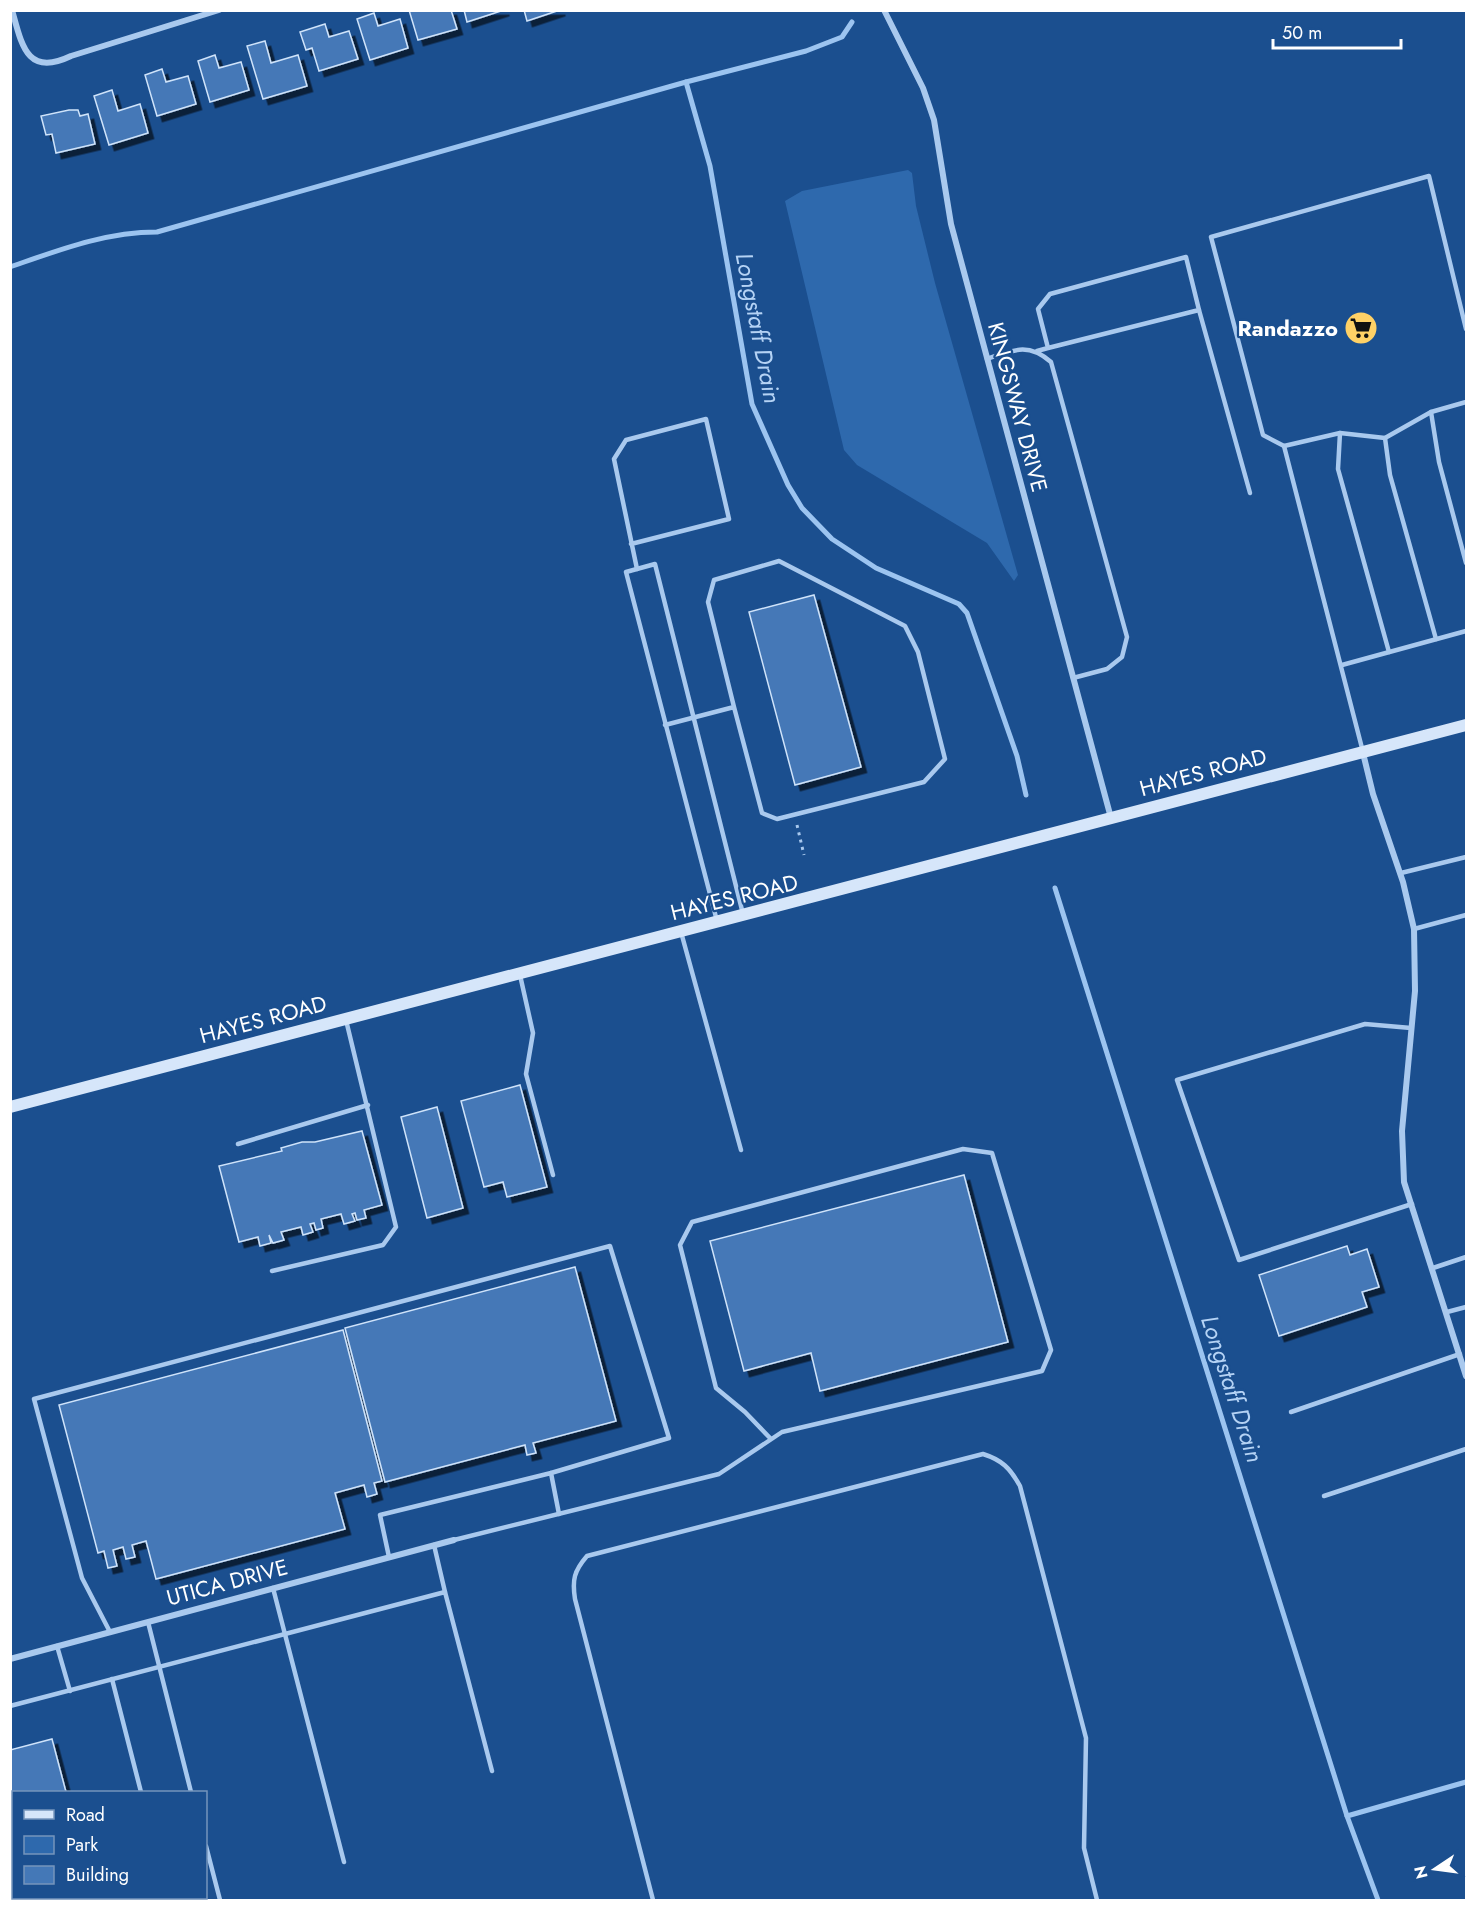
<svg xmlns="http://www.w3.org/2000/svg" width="1477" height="1911" font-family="Jost,sans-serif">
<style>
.green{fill:#2e69ad}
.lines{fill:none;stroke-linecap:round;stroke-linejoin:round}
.stream{stroke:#9cc4f0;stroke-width:5}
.building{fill:#4478b7;stroke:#cfe3fa;stroke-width:1.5;filter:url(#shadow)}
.path{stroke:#a9c9ee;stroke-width:3;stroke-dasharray:3 4.5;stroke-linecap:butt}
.service{stroke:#a9c9ee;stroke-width:4.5}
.minor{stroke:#a9c9ee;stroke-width:6}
.secondary{stroke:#d6e6fa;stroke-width:12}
.labels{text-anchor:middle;stroke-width:4.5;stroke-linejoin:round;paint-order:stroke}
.poi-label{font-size:22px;font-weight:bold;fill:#fff;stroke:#1b4f8f;text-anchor:end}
.street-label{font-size:22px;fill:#fff;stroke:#1b4f8f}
.water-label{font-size:24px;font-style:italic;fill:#b5d3f5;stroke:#1b4f8f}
</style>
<defs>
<filter id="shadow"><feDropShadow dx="5.5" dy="5.5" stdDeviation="0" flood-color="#0009"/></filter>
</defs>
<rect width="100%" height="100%" fill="#1b4f8f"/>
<polygon class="green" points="908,170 912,173 916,206 935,283 1018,575 1014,581 987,543 857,465 844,450 785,201 802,191"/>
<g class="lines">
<g class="stream">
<polyline points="686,82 710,166 752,404 788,485 802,508 832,539 876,568 959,604 967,613 1017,756 1026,795"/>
<path d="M10,267c49,-17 95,-35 147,-35l529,-150 120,-31 36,-14 10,-15"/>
<polyline points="1055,888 1347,1816 1378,1900"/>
<polyline points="1347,1816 1466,1782"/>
</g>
</g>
<g class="building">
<polygon points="409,10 451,10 457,29 418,40"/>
<polygon points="464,10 504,10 467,22"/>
<polygon points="524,10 560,10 527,21"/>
<polygon points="374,13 378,26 400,19 408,48 370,60 357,19"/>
<polygon points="325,24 329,37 349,31 358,59 319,71 312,48 306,50 300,32"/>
<polygon points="265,41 271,63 298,55 307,86 263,99 247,46"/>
<polygon points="215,55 219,68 241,62 249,90 210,102 198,61"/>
<polygon points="162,69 166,82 188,76 196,104 157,116 145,75"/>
<polygon points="112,90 118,111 140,104 148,133 109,145 94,96"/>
<polygon points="69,110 78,110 80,116 88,114 95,144 56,153 52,134 46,135 41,116"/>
<polygon points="814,595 861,767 795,785 749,612"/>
<polygon points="520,1085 547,1187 507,1197 503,1182 484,1187 461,1101"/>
<polygon points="437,1107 463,1208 427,1218 401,1117"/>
<polygon points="362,1131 382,1205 364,1210 366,1218 357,1220 355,1213 352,1214 355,1221 344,1224 341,1214 321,1219 323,1228 316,1230 314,1223 310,1224 313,1232 303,1235 301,1227 281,1232 284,1240 273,1243 269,1235 271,1243 260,1246 258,1237 239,1242 219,1166 282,1151 281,1148 302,1142 315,1142"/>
<polygon points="964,1175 1008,1342 820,1391 811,1353 744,1371 710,1241"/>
<polygon points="1347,1246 1350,1255 1367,1249 1379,1287 1362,1292 1367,1307 1279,1336 1259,1275"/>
<polygon points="575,1267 616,1421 533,1443 536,1453 527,1455 525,1445 385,1482 345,1328"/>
<polygon points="343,1330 382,1481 374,1483 377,1494 367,1497 364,1485 335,1493 345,1529 156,1579 146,1541 132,1545 135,1557 126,1559 123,1547 113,1550 117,1566 108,1568 104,1551 98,1553 59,1405"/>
<polygon points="52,1739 66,1792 14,1792 14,1898 93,1898 94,1900 10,1900 10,1750"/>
</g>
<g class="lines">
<polyline class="path" points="797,825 804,855"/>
<g class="service">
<polyline points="1199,310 1250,493"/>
<polyline points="1037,351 1048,348 1199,310 1186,257 1050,294 1038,309 1048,348"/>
<path d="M987,359c26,-9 41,-17 64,3l76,275 -5,20 -15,12 -34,9"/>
<polyline points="1431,412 1439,462 1466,563"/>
<polyline points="1340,433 1338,469 1389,652"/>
<polyline points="1385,438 1390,475 1436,639"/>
<polyline points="1284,446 1263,435 1211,237 1429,176 1466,329"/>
<polyline points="631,544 729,519 706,419 626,440 614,459 637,569"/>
<polyline points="1342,665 1466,631"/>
<polyline points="665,725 734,707 708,602 714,580 779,561 905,626 918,652 945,759 924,782 777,819 762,813 734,707"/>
<polyline points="1363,752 1284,446 1340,433 1385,438 1431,412 1466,402"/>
<polyline points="1401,873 1466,857"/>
<polyline points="717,921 626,572 655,564 743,914"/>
<polyline points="1414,929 1466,915"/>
<polyline points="681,932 741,1150"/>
<polyline points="520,975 533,1033 526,1074 553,1175"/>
<polyline points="1411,1028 1365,1024 1177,1080 1239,1260 1412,1204"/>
<polyline points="238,1144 368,1105"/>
<polyline points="1433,1268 1466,1257"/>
<polyline points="272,1271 383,1245 396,1227 346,1020"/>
<polyline points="1447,1312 1466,1307"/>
<polyline points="1291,1412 1460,1354"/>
<polyline points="1324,1496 1466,1449"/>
<polyline points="454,1540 719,1474 782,1432 1042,1371 1051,1350 992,1153 963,1149 692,1222 680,1245 716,1388 745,1412 771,1439"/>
<polyline points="434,1545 445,1592"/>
<polyline points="389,1557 380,1515 551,1473"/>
<polyline points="273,1588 344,1862"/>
<polyline points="148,1622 191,1792"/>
<polyline points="110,1632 82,1578 34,1399 610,1246 669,1438 551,1473 559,1514"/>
<polyline points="57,1646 70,1691"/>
<polyline points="112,1679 141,1792"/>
<polyline points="10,1706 445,1592 492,1771"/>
<polyline points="206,1846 220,1900"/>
<polyline points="167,1898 168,1900"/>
<path d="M653,1900l-78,-301c-3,-19 -1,-28 12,-43l396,-102c19,6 27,14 37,32l66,252 -2,110 13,52"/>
</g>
<g class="minor">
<path d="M12,10c10,36 15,67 59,46l148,-46"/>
<polyline points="884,10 923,88 934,120 951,224 1111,818"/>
<polyline points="1363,753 1373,794 1403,882 1414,929 1415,991 1402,1131 1404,1182 1466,1376"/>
<polyline points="10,1659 454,1540"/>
</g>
<polyline class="secondary" points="10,1107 1466,725"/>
</g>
<defs>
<g id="supermarket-disc" transform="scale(1.725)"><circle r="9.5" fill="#ffd166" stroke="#1b4f8f"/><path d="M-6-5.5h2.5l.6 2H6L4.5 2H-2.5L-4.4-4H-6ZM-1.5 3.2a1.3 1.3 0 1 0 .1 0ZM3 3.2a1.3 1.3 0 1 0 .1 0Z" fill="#111"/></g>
</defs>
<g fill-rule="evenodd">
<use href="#supermarket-disc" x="1361" y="328"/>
</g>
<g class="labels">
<g class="poi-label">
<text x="1338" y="336">Randazzo</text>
</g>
<g class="street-label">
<text transform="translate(1018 407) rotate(75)" y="8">KINGSWAY DRIVE</text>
<text transform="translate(1203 772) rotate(-15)" y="8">HAYES ROAD</text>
<text transform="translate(734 897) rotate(-14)" y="8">HAYES ROAD</text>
<text transform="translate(263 1019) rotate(-15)" y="8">HAYES ROAD</text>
<text transform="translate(227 1582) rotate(-15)" y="8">UTICA DRIVE</text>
</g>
<g class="water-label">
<text transform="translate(758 328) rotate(79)" y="8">Longstaff Drain</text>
<text transform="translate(1232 1389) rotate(72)" y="8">Longstaff Drain</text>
</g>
</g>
<rect width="1477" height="1911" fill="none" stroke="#ffffff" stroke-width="24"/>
<rect x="12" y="1791" width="195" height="108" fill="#1b4f8f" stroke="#7695bc" stroke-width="1.5"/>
<rect x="24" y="1810" width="30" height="9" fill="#d6e6fa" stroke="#7695bc" stroke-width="1.5"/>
<text x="66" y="1821" font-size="18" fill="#ffffff">Road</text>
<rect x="24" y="1836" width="30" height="18" fill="#2e69ad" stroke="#7695bc" stroke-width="1.5"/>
<text x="66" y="1851" font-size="18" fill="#ffffff">Park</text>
<rect x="24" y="1866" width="30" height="18" fill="#4478b7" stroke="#7695bc" stroke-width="1.5"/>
<text x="66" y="1881" font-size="18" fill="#ffffff">Building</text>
<g transform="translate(1435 1869) rotate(257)" stroke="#1b4f8f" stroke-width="4.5" paint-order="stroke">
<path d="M0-4.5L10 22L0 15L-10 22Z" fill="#ffffff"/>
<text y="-9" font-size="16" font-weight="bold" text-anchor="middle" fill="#ffffff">N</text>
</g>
<path d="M1273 39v9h128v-9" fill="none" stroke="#ffffff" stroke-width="3"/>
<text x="1282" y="39" font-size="18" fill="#ffffff" stroke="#1b4f8f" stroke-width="4.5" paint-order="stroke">50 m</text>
</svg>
